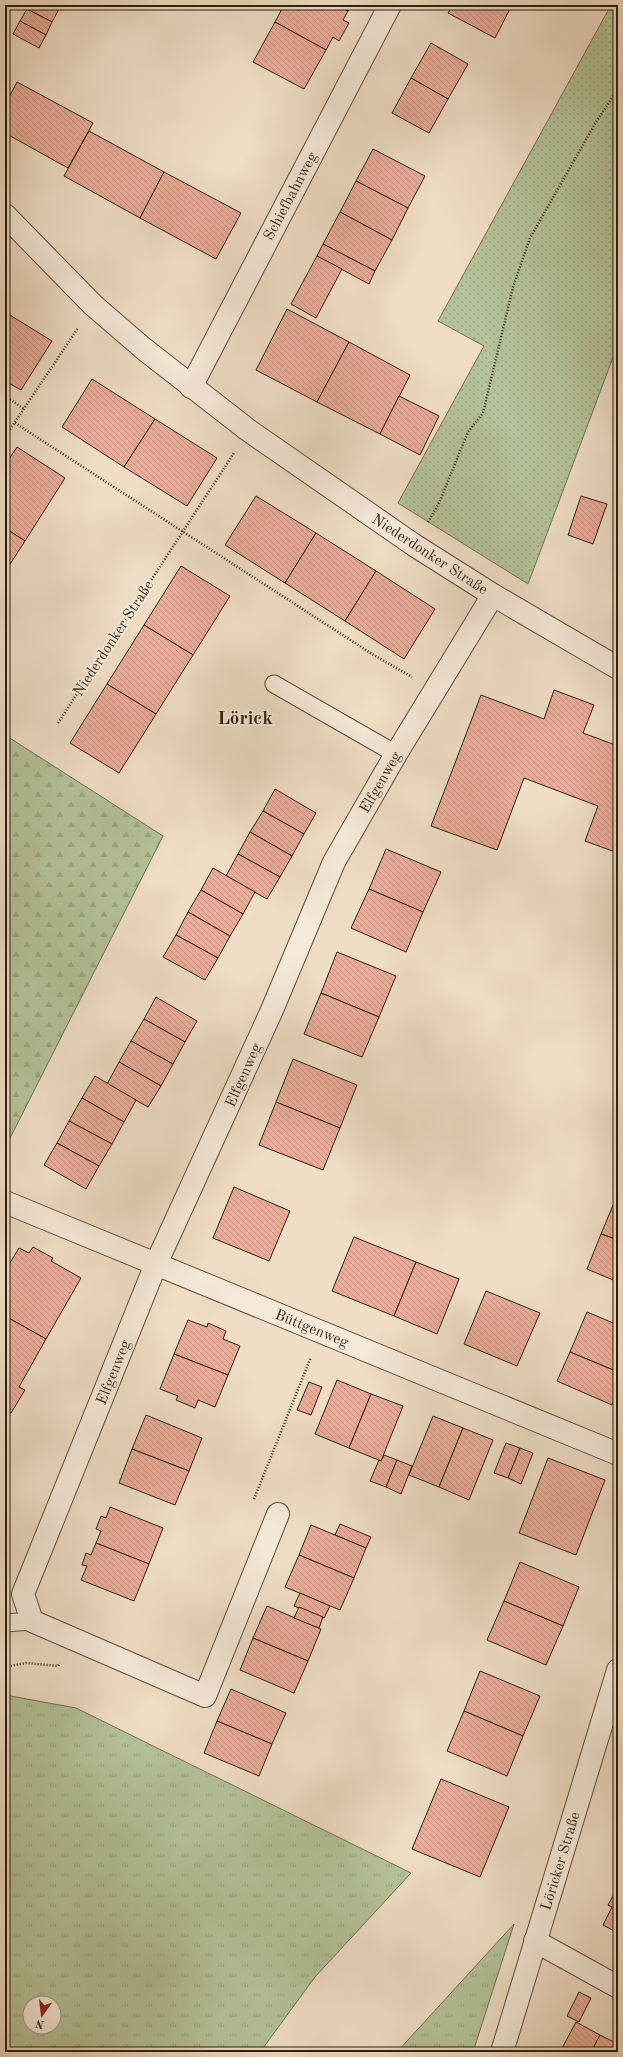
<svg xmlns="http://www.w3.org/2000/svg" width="623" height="2057" font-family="'Old Standard TT',serif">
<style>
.grass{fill:url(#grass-tufts);stroke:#717052;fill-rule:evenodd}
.forest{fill:url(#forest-firs);stroke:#717052}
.park{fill:url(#park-dots);stroke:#717052}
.building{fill:url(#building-back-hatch);stroke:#2e1e0c}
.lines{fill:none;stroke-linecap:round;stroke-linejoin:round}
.service-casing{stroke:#5e4e3a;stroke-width:19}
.minor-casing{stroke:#5e4e3a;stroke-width:24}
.tertiary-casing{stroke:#5e4e3a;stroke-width:24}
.path{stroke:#2e1e0c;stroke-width:2.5;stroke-dasharray:1 2;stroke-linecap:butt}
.service{stroke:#f5e9d9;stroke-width:17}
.minor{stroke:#f5e9d9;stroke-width:22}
.tertiary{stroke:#f5e9d9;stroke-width:22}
.labels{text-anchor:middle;stroke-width:4;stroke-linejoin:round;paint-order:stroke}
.street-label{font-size:15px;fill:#2e1e0c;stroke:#f5e9d9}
.district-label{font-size:19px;font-weight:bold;fill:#2e1e0c;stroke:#f5e9d9}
</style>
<defs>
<pattern id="grass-tufts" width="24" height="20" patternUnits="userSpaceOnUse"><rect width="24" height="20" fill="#b4c299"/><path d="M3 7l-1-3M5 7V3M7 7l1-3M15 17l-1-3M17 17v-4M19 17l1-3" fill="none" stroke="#9ba683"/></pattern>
<pattern id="forest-firs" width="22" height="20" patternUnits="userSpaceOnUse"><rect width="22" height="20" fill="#b4c299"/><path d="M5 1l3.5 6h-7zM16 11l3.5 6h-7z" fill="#9ba683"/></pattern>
<pattern id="park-dots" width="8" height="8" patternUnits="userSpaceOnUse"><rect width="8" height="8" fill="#b4c299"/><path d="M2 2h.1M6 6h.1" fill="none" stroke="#9ba683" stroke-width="1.8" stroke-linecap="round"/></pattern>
<pattern id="building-back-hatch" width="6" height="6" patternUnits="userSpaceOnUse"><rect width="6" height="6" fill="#e9ac9b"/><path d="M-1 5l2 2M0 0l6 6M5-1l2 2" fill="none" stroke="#c89484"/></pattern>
</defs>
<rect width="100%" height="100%" fill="#efddc5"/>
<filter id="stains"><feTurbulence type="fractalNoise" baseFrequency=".005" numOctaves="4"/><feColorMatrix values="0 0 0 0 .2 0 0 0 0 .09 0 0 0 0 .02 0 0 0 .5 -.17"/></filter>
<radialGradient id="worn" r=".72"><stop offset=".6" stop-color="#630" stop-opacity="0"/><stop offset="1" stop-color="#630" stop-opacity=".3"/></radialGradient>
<g class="grass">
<path d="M5,1695l71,13 335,165 -96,104 -55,75h-255zM30,2003h24v24h-24z"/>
<polygon points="514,1924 473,2052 397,2052"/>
</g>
<polygon class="forest" points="5,735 163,836 5,1148"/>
<polygon class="park" points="611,5 618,5 618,344 528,584 398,503 484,346 438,321"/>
<g class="building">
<polygon points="29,5 51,5 59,9 52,22 27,9"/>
<polygon points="284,5 337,5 348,11 343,20 349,23 339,41 333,37 326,50 275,22"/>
<polygon points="337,5 351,5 348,11"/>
<polygon points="453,5 512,5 495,38 448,13"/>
<polygon points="27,9 52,22 46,35 20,21"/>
<polygon points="20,21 46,35 39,48 13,34"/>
<polygon points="275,22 326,50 304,89 253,62"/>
<polygon points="431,43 468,64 448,99 411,78"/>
<polygon points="411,78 448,99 429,133 392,113"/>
<polygon points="17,82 93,123 68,168 5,133 5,105"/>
<polygon points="89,131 164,172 140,218 64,176"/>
<polygon points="373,149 425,176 408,208 356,181"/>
<polygon points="164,172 241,213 216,259 140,218"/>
<polygon points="356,181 408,208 392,240 340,212"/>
<polygon points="340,212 392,240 375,271 323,244"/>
<polygon points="323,244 375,271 369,284 317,256"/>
<polygon points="317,256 342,269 316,318 291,304"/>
<polygon points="287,309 349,342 317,402 256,370"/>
<polygon points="5,312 52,341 21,390 5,381"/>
<polygon points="349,342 410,375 380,434 317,402"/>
<polygon points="92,379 155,419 124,467 62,427"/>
<polygon points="399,396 439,416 420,455 380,434"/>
<polygon points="155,419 217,458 187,506 124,467"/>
<polygon points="17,447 65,478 25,541 5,528 5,465"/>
<polygon points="256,496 316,533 285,583 225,545"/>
<polygon points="581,496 607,504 593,544 568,535"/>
<polygon points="5,528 25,541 5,572"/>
<polygon points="316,533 376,571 345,621 285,583"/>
<polygon points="181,566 230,596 193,655 144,625"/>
<polygon points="376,571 435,609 404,659 345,621"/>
<polygon points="144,625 193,655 156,714 107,684"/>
<polygon points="107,684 156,714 119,773 70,743"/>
<polygon points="554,690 594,705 583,733 618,746 618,853 585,841 598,806 524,778 497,850 431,826 481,695 544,719"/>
<polygon points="275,789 316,813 304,834 263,811"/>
<polygon points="263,811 304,834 292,856 250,832"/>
<polygon points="250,832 292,856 280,877 238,854"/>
<polygon points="386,849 441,872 423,912 369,889"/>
<polygon points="238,854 280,877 267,899 226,876"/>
<polygon points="213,868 255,892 243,914 201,890"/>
<polygon points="369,889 423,912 406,952 351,928"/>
<polygon points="201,890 243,914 230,936 188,912"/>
<polygon points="188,912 230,936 218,958 176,935"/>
<polygon points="176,935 218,958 205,980 163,957"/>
<polygon points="337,952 396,976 379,1017 321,993"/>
<polygon points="321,993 379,1017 362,1057 304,1034"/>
<polygon points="156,997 197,1021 185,1042 144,1019"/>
<polygon points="144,1019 185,1042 173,1064 131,1041"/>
<polygon points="131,1041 173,1064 161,1086 119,1062"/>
<polygon points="293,1059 357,1085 340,1128 276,1102"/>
<polygon points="119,1062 161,1086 148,1107 107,1084"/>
<polygon points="95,1076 136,1100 124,1122 82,1098"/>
<polygon points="82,1098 124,1122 112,1144 69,1121"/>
<polygon points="276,1102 340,1128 323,1170 259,1145"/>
<polygon points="69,1121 112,1144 99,1166 57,1143"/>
<polygon points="57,1143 99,1166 86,1189 44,1165"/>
<polygon points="234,1187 290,1211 269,1261 213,1238"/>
<polygon points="616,1198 618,1199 618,1240 601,1234"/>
<polygon points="601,1234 618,1240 618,1282 587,1269"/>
<polygon points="354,1237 416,1262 394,1316 332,1291"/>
<polygon points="33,1247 53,1258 51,1261 81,1278 46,1339 5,1316 5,1271 19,1248 29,1253"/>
<polygon points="416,1262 459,1279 437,1334 394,1316"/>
<polygon points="486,1291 540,1313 517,1366 464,1344"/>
<polygon points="587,1312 618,1325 618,1372 570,1352"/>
<polygon points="5,1316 46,1339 19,1387 25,1390 11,1413 5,1410"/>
<polygon points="188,1320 207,1327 208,1323 226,1331 223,1339 240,1346 228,1375 174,1354"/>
<polygon points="570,1352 618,1372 618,1391 612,1405 557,1381"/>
<polygon points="174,1354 228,1375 215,1407 198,1400 195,1408 176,1400 178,1396 160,1389"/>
<polygon points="337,1380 371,1394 349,1448 315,1434"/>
<polygon points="309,1382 322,1387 311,1415 297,1410"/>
<polygon points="371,1394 403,1406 381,1461 349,1448"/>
<polygon points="146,1415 202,1438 189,1471 132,1449"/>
<polygon points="433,1416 463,1428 439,1487 409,1475"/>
<polygon points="463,1428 493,1440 469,1500 439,1487"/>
<polygon points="506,1443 520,1448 508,1478 494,1473"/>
<polygon points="520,1448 533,1453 521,1484 508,1478"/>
<polygon points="132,1449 189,1471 175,1505 119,1483"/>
<polygon points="384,1455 397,1460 386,1487 370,1481 379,1460 381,1461"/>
<polygon points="548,1458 605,1480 576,1555 519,1533"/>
<polygon points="397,1460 412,1466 401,1494 386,1487"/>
<polygon points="110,1507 163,1528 149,1564 96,1543 101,1531 96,1529 101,1516 106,1518"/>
<polygon points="340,1524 371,1537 366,1548 335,1535"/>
<polygon points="311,1525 366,1548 354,1578 299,1555"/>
<polygon points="96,1543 149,1564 134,1601 81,1580 87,1566 82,1565 86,1553 91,1555"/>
<polygon points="299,1555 354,1578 340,1610 285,1587"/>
<polygon points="520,1562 579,1587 563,1626 504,1601"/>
<polygon points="300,1593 330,1606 324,1618 294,1606"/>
<polygon points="504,1601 563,1626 546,1665 487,1640"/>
<polygon points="267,1606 321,1629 308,1661 253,1638"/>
<polygon points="299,1607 323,1617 319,1628 294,1618"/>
<polygon points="253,1638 308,1661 294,1693 240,1670"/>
<polygon points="480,1671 540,1696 523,1736 464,1711"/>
<polygon points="231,1689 286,1713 272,1744 217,1721"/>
<polygon points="464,1711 523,1736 507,1776 447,1751"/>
<polygon points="217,1721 272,1744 259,1776 204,1753"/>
<polygon points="441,1779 509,1807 480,1877 412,1849"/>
<polygon points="618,1887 618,1933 603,1925 612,1907 608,1905"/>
<polygon points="579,1992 591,1998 579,2022 567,2016"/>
<polygon points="576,2022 600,2035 591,2052 560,2052"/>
<polygon points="600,2035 618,2044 618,2052 591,2052"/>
</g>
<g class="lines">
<g class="service-casing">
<g id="service">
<polyline points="274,684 396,754"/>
<polyline points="5,1623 32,1621"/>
</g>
</g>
<g class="minor-casing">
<g id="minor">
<polyline points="5,215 93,305 144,349 248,430 414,545 493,595 618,668"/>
<polyline points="191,387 390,5"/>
<polyline points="5,1202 618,1454"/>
<polyline points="278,1514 205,1696 32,1621 23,1594 156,1264 272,1010 334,862 396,754 493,595"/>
<polyline points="535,1941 618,1987"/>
</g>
</g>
<g class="tertiary-casing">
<polyline id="tertiary" points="502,2052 618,1670"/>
</g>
<g class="path">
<polyline points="5,396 24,409"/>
<polyline points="15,423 372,654 412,677"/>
<polyline points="5,437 78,328"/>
<polyline points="428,522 439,503 468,432 483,413 513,287 530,238 596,122 618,89"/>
<polyline points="58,723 234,453"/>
<polyline points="254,1499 311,1357"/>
<polyline points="5,1667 26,1663 58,1666 60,1663"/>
</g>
<use href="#service" class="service"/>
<use href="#minor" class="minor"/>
<use href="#tertiary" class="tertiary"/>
</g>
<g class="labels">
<g class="street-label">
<text transform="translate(290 196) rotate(-62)" y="5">Schiefbahnweg</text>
<text transform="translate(430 554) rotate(33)" y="5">Niederdonker Straße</text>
<text transform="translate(113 638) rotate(-57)" y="5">Niederdonker Straße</text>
<text transform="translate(380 782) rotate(-60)" y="5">Elfgenweg</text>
<text transform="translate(243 1075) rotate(-66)" y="5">Elfgenweg</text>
<text transform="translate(312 1328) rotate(22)" y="5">Büttgenweg</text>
<text transform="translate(113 1372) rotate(-68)" y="5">Elfgenweg</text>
<text transform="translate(560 1861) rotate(-73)" y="5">Löricker Straße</text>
</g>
<g class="district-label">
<text x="245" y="724">Lörick</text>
</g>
</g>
<rect width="623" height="2057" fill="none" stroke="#efddc5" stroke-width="20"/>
<rect x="6" y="6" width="611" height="2045" fill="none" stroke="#2e1e0c" stroke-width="2"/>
<rect x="10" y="10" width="603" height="2037" fill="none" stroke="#2e1e0c"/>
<g transform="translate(42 2015) rotate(194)"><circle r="19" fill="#f5e9d9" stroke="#a59887"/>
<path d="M0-3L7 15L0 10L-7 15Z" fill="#8f2418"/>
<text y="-6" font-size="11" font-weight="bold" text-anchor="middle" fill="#2e1e0c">N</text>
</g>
<rect width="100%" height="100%" filter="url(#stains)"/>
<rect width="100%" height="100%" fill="url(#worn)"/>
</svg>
